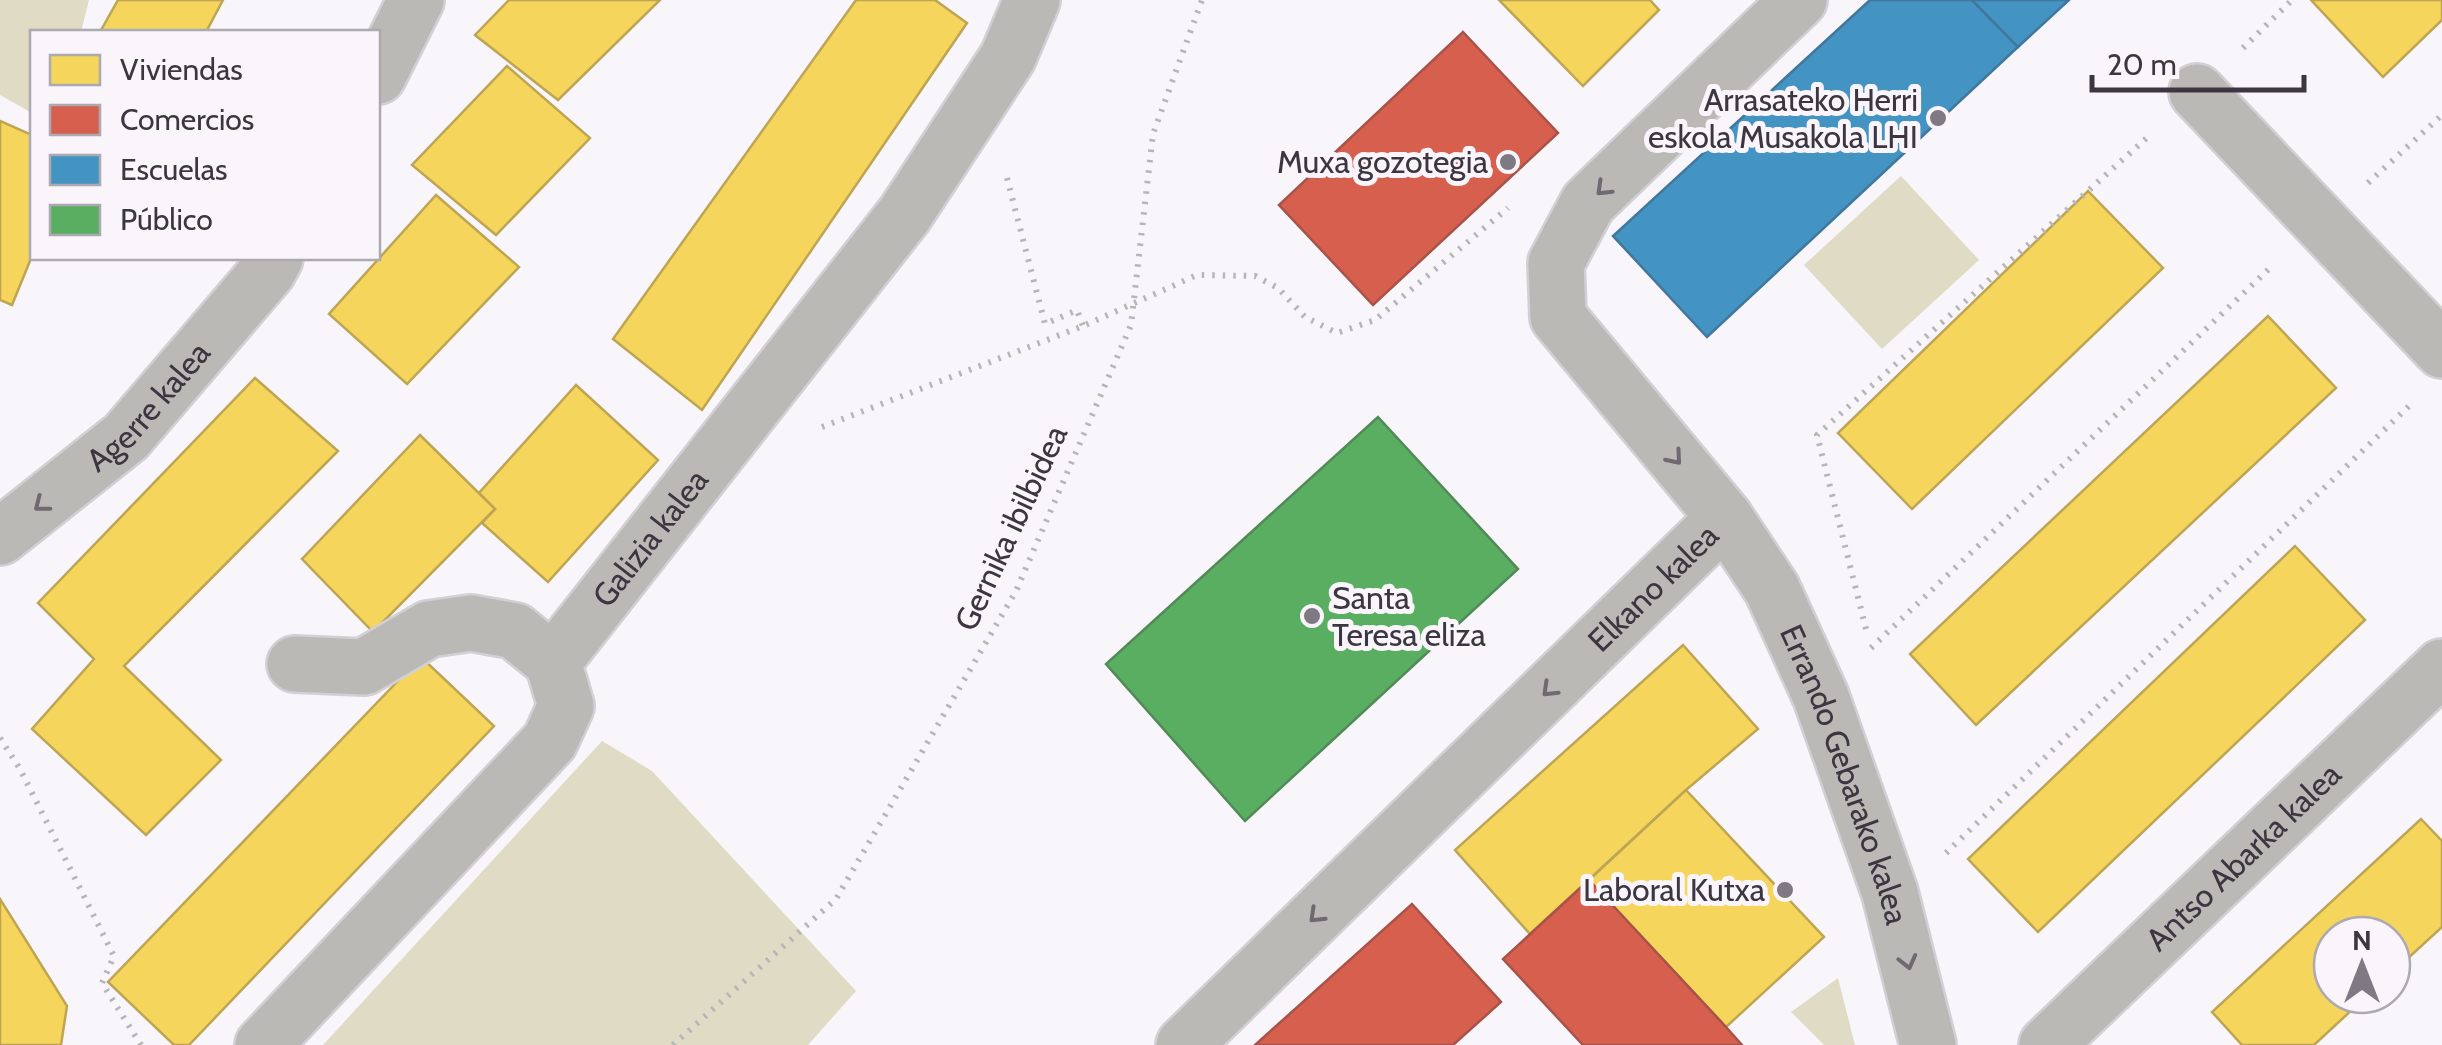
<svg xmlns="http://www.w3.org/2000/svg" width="2442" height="1045" font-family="Cabin,sans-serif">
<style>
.green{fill:#dfdbc5}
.homes{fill:#f6d55c;stroke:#bea554;stroke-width:2.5}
.shops{fill:#d6604d;stroke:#a85349;stroke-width:2.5}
.schools{fill:#4393c3;stroke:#41779c;stroke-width:2.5}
.public{fill:#5aae61;stroke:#518a57;stroke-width:2.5}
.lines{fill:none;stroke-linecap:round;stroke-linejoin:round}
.minor-casing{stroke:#d2d0d4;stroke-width:60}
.path{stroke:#b7b6b6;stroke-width:6;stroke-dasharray:2.5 8;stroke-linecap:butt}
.minor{stroke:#bab9b6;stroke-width:55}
.oneway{stroke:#6e6a70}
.poi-dot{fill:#7e7982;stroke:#f9f5fb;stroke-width:4}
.labels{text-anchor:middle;stroke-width:10;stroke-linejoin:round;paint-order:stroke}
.poi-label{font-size:32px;fill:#3c3641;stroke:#f9f5fb;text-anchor:end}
.street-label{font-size:32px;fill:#3c3641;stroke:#f9f5fb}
</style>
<rect width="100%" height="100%" fill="#f8f6fa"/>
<g class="green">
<polygon points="0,0 89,0 81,32 32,32 32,113 0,95"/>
<polygon points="1901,176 1979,260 1882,349 1804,265"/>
<polygon points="602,741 652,771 856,991 808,1045 323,1045"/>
<polygon points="1838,978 1855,1045 1824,1045 1791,1012"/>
</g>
<g class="homes">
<polygon points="118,0 223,0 206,32 100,32"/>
<polygon points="509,0 660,0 558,100 475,35"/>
<polygon points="856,0 935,0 967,23 702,410 613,339"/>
<polygon points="1499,0 1650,0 1659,10 1583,86"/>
<polygon points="2311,0 2442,0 2442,20 2383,77"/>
<polygon points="507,66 590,138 496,235 412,165"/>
<polygon points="0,121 32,135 32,256 12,305 0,300"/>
<polygon points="2088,191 2163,268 1912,509 1838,433"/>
<polygon points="436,195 519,267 407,384 329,314"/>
<polygon points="2268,316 2336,388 1976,725 1910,654"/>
<polygon points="255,378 338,451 124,666 221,760 146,835 32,729 94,659 38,603"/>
<polygon points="576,385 658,460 548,582 482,523 495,509 479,493"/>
<polygon points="420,435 495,509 373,632 302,559"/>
<polygon points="2295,546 2365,620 2038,932 1968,859"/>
<polygon points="1683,645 1758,729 1686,790 1530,934 1455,850"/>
<polygon points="421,657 494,726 189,1045 174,1045 108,982"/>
<polygon points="1686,790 1824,937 1726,1027 1589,880"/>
<polygon points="2421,819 2442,841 2442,927 2392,973 2392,935 2332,935 2332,995 2368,995 2314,1045 2242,1045 2212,1012"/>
<polygon points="0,899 67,1006 61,1045 0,1045"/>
</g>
<g class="shops">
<polygon points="1463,32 1558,133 1373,305 1279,205"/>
<polygon points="1589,880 1726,1027 1742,1045 1583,1045 1503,959"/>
<polygon points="1412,904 1501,1002 1453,1045 1255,1045"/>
</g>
<g class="schools">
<polygon points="1870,0 1972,0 2018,47 1707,337 1613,236"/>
<polygon points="1972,0 2069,0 2018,47"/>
</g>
<polygon class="public" points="1378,417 1518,569 1245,821 1106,664"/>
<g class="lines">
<g class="minor-casing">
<g id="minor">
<polyline points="378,76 416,0"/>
<polyline points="2197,92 2442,350"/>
<path id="s1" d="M1725,518l47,71 49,108 69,196 38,152"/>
<path id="s2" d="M0,537l126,-100 142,-166 7,-13"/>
<polyline points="295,664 364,667 429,629 471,623 515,631 553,662"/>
<path id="s3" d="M263,1045l287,-304 16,-35 -13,-44 352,-448 103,-157 24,-57"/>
<path id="s4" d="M1184,1045l541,-527 -167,-201 -2,-54 32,-60 211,-203"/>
<path id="s5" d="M2047,1045l395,-378"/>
</g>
</g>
<g class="path">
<polyline points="2243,48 2292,0"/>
<polyline points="1007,178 1045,324 1077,310 1083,326"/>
<polyline points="2368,183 2442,115"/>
<polyline points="822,427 1083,326 1197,275 1255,276 1278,288 1305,317 1337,333 1375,320 1508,208"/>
<polyline points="1866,629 1817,435 2150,135"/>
<polyline points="1871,648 2272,266"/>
<polyline points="0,738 20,769 114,956 102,983 141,1045"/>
<polyline points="1946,853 2409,406"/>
<polyline points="673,1045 836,899 1016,591 1131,325 1153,134 1202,0"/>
</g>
<use href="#minor" class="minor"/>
</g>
<defs><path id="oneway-chevron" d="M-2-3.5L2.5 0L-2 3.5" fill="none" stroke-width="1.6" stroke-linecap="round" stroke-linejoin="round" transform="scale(2.5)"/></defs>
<g class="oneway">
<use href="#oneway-chevron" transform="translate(1603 189) rotate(136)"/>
<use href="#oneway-chevron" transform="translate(1675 458) rotate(50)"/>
<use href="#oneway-chevron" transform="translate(41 505) rotate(142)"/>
<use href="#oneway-chevron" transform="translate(1549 690) rotate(136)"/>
<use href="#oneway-chevron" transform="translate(1316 916) rotate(136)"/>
<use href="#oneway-chevron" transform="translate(1908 962) rotate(76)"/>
</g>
<g class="poi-dot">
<circle cx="1938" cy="118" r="10"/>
<circle cx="1508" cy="162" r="10"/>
<circle cx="1312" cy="616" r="10"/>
<circle cx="1785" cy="890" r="10"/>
</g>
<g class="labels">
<g class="poi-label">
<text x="1918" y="111">Arrasateko Herri<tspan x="1918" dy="37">eskola Musakola LHI</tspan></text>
<text x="1488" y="173">Muxa gozotegia</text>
<text x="1332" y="609" text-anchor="start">Santa<tspan x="1332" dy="37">Teresa eliza</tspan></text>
<text x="1765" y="901">Laboral Kutxa</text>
</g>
<g class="street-label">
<text dy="11" stroke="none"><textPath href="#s2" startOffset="198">Agerre kalea</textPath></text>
<text transform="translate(1011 528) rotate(-65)" y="11">Gernika ibilbidea</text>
<text dy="11" stroke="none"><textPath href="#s3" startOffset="660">Galizia kalea</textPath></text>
<text dy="11" stroke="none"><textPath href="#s4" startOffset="655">Elkano kalea</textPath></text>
<text dy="11" stroke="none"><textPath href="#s1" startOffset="285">Errando Gebarako kalea</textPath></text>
<text dy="11" stroke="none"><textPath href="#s5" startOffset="272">Antso Abarka kalea</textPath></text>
</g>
</g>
<rect x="30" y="30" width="350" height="230" fill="#f9f5fb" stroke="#ada9b1" stroke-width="2.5"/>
<rect x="50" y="55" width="50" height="30" fill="#f6d55c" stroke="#ada9b1" stroke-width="2.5"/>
<text x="120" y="80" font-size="30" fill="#3c3641">Viviendas</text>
<rect x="50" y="105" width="50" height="30" fill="#d6604d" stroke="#ada9b1" stroke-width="2.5"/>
<text x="120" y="130" font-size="30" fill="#3c3641">Comercios</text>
<rect x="50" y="155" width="50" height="30" fill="#4393c3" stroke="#ada9b1" stroke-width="2.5"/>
<text x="120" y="180" font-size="30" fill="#3c3641">Escuelas</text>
<rect x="50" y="205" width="50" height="30" fill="#5aae61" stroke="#ada9b1" stroke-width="2.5"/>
<text x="120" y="230" font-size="30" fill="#3c3641">Público</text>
<g transform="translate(2362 965)"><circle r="48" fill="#f9f5fb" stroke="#ada9b1" stroke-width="2.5"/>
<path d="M0-8L18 38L0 25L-18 38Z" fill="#7e7982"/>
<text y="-15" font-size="28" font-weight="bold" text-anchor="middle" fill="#3c3641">N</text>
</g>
<path d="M2092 75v15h212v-15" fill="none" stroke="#3c3641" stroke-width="5"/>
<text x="2107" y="75" font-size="30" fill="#3c3641" stroke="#f9f5fb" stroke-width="8" paint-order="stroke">20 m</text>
</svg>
